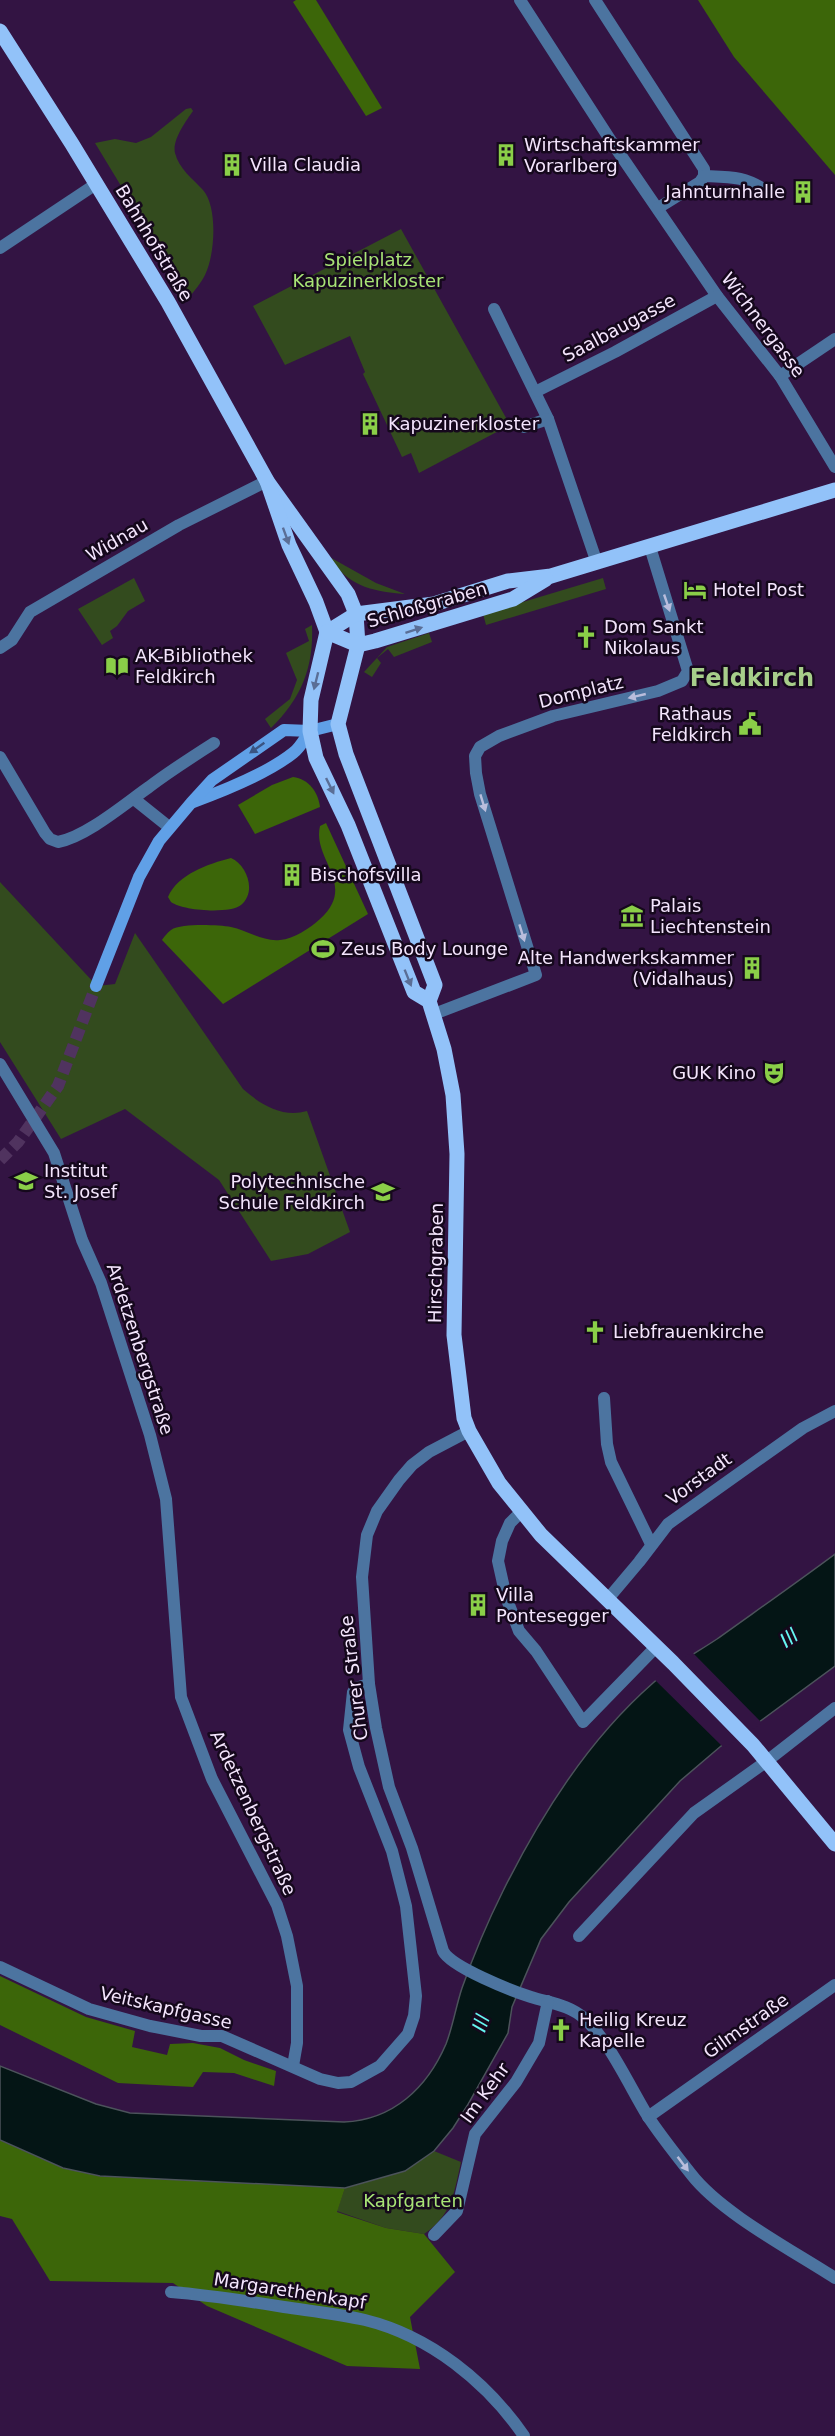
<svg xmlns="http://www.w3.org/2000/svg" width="835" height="2436" font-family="'DejaVu Sans',sans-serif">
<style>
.green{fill:#334b1e}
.forest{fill:#3c6609}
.water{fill:#041515;stroke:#4c535b;stroke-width:1.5}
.pier{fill:#331443}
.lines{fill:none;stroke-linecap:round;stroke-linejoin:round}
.secondary-tunnel{stroke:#50335f;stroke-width:12;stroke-dasharray:12 6;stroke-linecap:butt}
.street{stroke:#4c74a0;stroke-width:12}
.secondary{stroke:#60a0e7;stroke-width:12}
.primary{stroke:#92c2f9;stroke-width:15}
.oneway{fill:#5a6e96}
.oneway2{fill:#b9bddc}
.oneway3{fill:#3a5482}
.labels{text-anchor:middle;stroke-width:5;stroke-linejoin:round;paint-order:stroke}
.poi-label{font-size:18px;fill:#f4e5fd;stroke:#15081c;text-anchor:start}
.street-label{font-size:18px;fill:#f4e5fd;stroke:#15081c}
.park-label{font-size:18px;fill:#a8e476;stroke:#15081c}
.water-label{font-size:20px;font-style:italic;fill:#66f5f1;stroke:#15081c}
.district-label{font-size:24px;font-weight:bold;fill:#a7ce8a;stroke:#15081c}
</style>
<rect width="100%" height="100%" fill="#331443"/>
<g class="green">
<path d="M191,108l2,3c-7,10 -21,29 -18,42 4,16 18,26 28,37 15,17 12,65 2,85 -4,8 -11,16 -16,23l-94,-155 20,-4 21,4 15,-6 35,-28z"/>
<polygon points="401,229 510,425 419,473 411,453 402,457 363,374 365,372 350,336 285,365 253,306"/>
<path d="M326,555l50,28 29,11c-37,-3 -55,-8 -79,-39z"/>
<polygon points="134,578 145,601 128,611 117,626 110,631 113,638 102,645 78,609"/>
<polygon points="603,578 606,589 486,625 483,614"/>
<path d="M312,625c2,42 -11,74 -41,103l-6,-9 25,-20 7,-19 -11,-27 23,-12 -4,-12z"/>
<polygon points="429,633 432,642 394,657 388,649 377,658 381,663 372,677 364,672 387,647"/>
<path d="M0,882l97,104 18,-2 20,-51 108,156c18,16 40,29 64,22l43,121 -42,22 -37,7 -52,-81 -94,-71 -64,30 -61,-97z"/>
<path d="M434,2151l27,11c-7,31 -9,53 -37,72l-38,-6 -49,-17 8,-23 60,-17z"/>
</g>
<g class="forest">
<polygon points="296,0 316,0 382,108 366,116 293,2"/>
<polygon points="698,0 835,0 835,175 734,57"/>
<path d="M293,777c16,2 25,15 27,30l-65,27 -17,-29 34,-20z"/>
<path d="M326,823l42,91 -145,90 -61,-64c2,-3 6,-8 9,-10 11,-7 47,-5 60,-3 15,3 32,15 49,13 14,-1 30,-12 40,-21 38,-35 -8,-59 0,-93z"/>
<path d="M231,858c16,7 26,34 10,47 -11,9 -58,6 -70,-3l-3,-5c10,-23 40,-33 63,-39z"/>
<polygon points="0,1976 86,2017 135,2031 132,2047 167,2055 170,2044 193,2043 220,2048 244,2060 276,2071 274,2086 234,2073 203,2072 193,2087 118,2083 0,2025"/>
<polygon points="0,2140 63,2168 100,2176 345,2188 337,2212 386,2228 424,2234 455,2272 410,2317 420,2369 347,2366 207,2306 173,2283 50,2281 12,2219 0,2216"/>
</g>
<path class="water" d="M835,1554v112l-80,59 -34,21 -41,35 -111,121 -28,37 -29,68 -4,26 -41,73 -14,22 -19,23 -29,20 -60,17 -245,-12 -37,-8 -63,-28v-74l96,38 34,9 214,9c49,-2 83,-34 102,-78 7,-18 10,-38 16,-56 12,-34 25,-65 41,-97 38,-76 85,-151 150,-208 19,-17 43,-30 64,-44 39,-28 79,-56 118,-85z"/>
<polygon class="pier" points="692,1652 762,1723 724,1748 654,1679"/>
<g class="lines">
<polyline class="secondary-tunnel" points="0,1160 18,1142 58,1086 96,986"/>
<g class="street">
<polyline points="520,0 611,141 717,296 780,376 835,467"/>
<polyline points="595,0 704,169 704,176 700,182 658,208"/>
<path d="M704,176c27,1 41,0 64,16"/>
<polyline points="0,248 96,184"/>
<polyline points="494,309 548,419 597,563"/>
<polyline points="780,376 835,339"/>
<polyline points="537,391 615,352 717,296"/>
<polyline points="524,427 548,419"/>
<polyline points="0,648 12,640 30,612 179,525 267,481"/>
<path d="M0,757l45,76 5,6 8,3c28,-5 68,-39 91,-55 21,-16 43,-30 65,-44"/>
<polyline points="134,799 169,827"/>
<polyline points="434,1014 536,975 480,794 476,773 475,756 480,747 499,736 553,716 658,691 682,681 688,671 650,547"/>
<polyline points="0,1064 54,1153 82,1240 101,1283 150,1435 166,1499 181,1697 212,1779 277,1905 287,1936 297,1986 297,2043 293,2066"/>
<polyline points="604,1398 607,1444 611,1462 651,1544"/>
<path d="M469,1431l-40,21 -17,13 -13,15 -22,31 -10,24 -5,42 7,107 7,44 13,59 23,61 31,103c8,16 69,40 88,46 19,6 39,8 54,22 24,22 45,68 62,96 13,20 29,40 44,59 30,39 101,76 144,104"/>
<polyline points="521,1512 510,1523 502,1541 498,1561 506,1597 519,1631 536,1651 583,1722 656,1647"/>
<polyline points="607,1600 639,1562 668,1524 803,1428 835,1411"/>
<polyline points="579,1936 694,1813 767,1761 835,1708"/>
<polyline points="0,1967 89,2009 150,2026 201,2036 222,2036 320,2079 338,2083 351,2082 380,2066 408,2034 414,2016 416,1996 406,1906 392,1851 359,1767 349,1730 353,1692 356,1688 369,1684"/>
<polyline points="648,2117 835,1985"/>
<polyline points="434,2235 457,2211 475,2134 516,2082 539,2043 548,2001"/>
<path d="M171,2292c38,3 76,9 113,15 27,4 55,7 81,13 65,16 122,62 159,116"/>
</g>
<g class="secondary">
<path d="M193,802c30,-11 75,-29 100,-49 7,-5 12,-15 17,-22"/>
<polyline points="96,986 139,877 159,841 191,803 212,780 284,730 310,731 338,724"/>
</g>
<g class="primary">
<polyline points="0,31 72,144 168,302 267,481 348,594 356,614 358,645 338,724 346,754 435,985 429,1001"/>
<polyline points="267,481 289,545 316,602 327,632 311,700 310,731 316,758 348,825 414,992 429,1001 444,1049 453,1095 457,1154 454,1335 464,1418 469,1431 499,1483 541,1535 673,1663 753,1745 835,1844"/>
<polyline points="327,632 356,614 434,604 508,581 551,576 835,490"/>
<polyline points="327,632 358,645 375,641 513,599 546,579"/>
</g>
</g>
<defs><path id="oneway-solid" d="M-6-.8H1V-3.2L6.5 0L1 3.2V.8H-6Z" transform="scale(1.5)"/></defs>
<g class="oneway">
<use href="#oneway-solid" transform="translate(286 536) rotate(70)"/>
<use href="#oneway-solid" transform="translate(414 630) rotate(-18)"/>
<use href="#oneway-solid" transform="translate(316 681) rotate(104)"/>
<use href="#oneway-solid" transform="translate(330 786) rotate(64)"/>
<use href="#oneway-solid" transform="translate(408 978) rotate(68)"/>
</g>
<g class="oneway2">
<use href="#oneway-solid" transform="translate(667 603) rotate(71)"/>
<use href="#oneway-solid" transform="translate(637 696) rotate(167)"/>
<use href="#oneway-solid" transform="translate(483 803) rotate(73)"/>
<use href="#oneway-solid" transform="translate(522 933) rotate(73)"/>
<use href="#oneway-solid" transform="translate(683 2164) rotate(53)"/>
</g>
<use class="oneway3" href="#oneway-solid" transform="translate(257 748) rotate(145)"/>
<defs>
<g id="building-bare" transform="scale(1.8)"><path d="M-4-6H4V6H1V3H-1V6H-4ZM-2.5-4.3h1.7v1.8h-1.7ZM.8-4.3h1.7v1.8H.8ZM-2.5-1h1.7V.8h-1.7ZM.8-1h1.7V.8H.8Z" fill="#8ace48" stroke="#15081c" stroke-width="2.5" paint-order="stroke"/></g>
<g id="hotel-bare" transform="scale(1.8)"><path d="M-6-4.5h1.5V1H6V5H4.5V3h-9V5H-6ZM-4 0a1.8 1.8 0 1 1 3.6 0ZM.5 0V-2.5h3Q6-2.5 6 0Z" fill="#8ace48" stroke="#15081c" stroke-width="2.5" paint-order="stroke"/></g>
<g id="church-bare" transform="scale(1.8)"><path d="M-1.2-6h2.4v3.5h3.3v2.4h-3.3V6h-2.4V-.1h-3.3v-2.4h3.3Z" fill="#8ace48" stroke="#15081c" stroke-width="2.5" paint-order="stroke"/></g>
<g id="library-bare" transform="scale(1.8)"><path d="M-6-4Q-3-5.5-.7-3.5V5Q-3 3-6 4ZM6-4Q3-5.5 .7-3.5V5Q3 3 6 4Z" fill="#8ace48" stroke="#15081c" stroke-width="2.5" paint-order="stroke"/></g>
<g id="civic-bare" transform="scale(1.8)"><path d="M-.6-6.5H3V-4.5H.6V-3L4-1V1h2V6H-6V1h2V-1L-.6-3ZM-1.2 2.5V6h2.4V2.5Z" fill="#8ace48" stroke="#15081c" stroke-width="2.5" paint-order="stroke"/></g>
<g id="museum-bare" transform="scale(1.8)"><path d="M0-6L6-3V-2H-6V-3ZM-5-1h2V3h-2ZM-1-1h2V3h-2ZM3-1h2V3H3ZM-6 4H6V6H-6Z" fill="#8ace48" stroke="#15081c" stroke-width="2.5" paint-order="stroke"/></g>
<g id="stadium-bare" transform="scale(1.8)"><path d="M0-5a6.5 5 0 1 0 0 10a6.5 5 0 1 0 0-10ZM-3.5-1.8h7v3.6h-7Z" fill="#8ace48" stroke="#15081c" stroke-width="2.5" paint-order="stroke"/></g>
<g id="theatre-bare" transform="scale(1.8)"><path d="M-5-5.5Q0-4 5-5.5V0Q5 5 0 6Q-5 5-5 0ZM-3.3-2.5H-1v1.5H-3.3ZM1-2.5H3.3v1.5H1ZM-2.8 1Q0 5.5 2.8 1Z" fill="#8ace48" stroke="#15081c" stroke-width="2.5" paint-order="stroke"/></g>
<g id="school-bare" transform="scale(1.8)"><path d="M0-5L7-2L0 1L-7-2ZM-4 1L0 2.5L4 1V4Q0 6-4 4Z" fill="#8ace48" stroke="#15081c" stroke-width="2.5" paint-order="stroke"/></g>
</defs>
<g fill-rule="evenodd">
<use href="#building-bare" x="506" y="155"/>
<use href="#building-bare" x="232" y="165"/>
<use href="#building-bare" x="803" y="192"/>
<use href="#building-bare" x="370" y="424"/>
<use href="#hotel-bare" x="695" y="590"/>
<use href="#church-bare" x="586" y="637"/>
<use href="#library-bare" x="117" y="666"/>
<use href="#civic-bare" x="750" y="724"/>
<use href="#building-bare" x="292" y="875"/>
<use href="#museum-bare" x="632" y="916"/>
<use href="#stadium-bare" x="323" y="949"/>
<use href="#building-bare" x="752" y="968"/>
<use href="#theatre-bare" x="774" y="1073"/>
<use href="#school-bare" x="26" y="1181"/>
<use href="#school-bare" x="383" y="1192"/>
<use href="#church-bare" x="595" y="1332"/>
<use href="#building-bare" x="478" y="1605"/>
<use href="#church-bare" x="561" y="2030"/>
</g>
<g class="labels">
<g class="poi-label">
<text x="524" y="151">Wirtschaftskammer<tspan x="524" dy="21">Vorarlberg</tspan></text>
<text x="250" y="171">Villa Claudia</text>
<text x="785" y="198" text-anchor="end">Jahnturnhalle</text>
<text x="388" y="430">Kapuzinerkloster</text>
<text x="713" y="596">Hotel Post</text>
<text x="604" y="633">Dom Sankt<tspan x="604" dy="21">Nikolaus</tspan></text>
<text x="135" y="662">AK-Bibliothek<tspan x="135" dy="21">Feldkirch</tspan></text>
<text x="732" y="720" text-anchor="end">Rathaus<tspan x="732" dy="21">Feldkirch</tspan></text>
<text x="310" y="881">Bischofsvilla</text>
<text x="650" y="912">Palais<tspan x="650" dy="21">Liechtenstein</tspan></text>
<text x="341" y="955">Zeus Body Lounge</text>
<text x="734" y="964" text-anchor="end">Alte Handwerkskammer<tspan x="734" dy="21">(Vidalhaus)</tspan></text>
<text x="756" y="1079" text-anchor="end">GUK Kino</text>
<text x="44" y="1177">Institut<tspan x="44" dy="21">St. Josef</tspan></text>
<text x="365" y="1188" text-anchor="end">Polytechnische<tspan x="365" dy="21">Schule Feldkirch</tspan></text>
<text x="613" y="1338">Liebfrauenkirche</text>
<text x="496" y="1601">Villa<tspan x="496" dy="21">Pontesegger</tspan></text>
<text x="579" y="2026">Heilig Kreuz<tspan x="579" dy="21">Kapelle</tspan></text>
</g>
<g class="street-label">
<text transform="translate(154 243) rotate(59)" y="6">Bahnhofstraße</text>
<text transform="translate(763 325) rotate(53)" y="6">Wichnergasse</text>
<text transform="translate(619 328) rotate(-28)" y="6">Saalbaugasse</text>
<text transform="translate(117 540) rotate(-30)" y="6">Widnau</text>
<text transform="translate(427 605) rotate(-16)" y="6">Schloßgraben</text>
<text transform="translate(581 692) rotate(-14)" y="6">Domplatz</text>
<text transform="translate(436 1263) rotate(-89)" y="6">Hirschgraben</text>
<text transform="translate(140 1349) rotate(72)" y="6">Ardetzenbergstraße</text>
<text transform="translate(699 1479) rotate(-36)" y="6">Vorstadt</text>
<text transform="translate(354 1678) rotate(-97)" y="6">Churer Straße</text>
<text transform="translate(253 1813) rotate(65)" y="6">Ardetzenbergstraße</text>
<text transform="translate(166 2008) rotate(13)" y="6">Veitskapfgasse</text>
<text transform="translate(746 2026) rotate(-35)" y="6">Gilmstraße</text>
<text transform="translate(485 2093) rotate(-54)" y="6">Im Kehr</text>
<text transform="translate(290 2291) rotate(9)" y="6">Margarethenkapf</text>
</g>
<g class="park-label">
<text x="368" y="266">Spielplatz<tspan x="368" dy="21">Kapuzinerkloster</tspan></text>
<text x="413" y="2207">Kapfgarten</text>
</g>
<g class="water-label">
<text transform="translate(789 1638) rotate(-35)" y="7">Ill</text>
<text transform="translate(481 2023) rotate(-71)" y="7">Ill</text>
</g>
<g class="district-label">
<text x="752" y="686">Feldkirch</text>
</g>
</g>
</svg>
